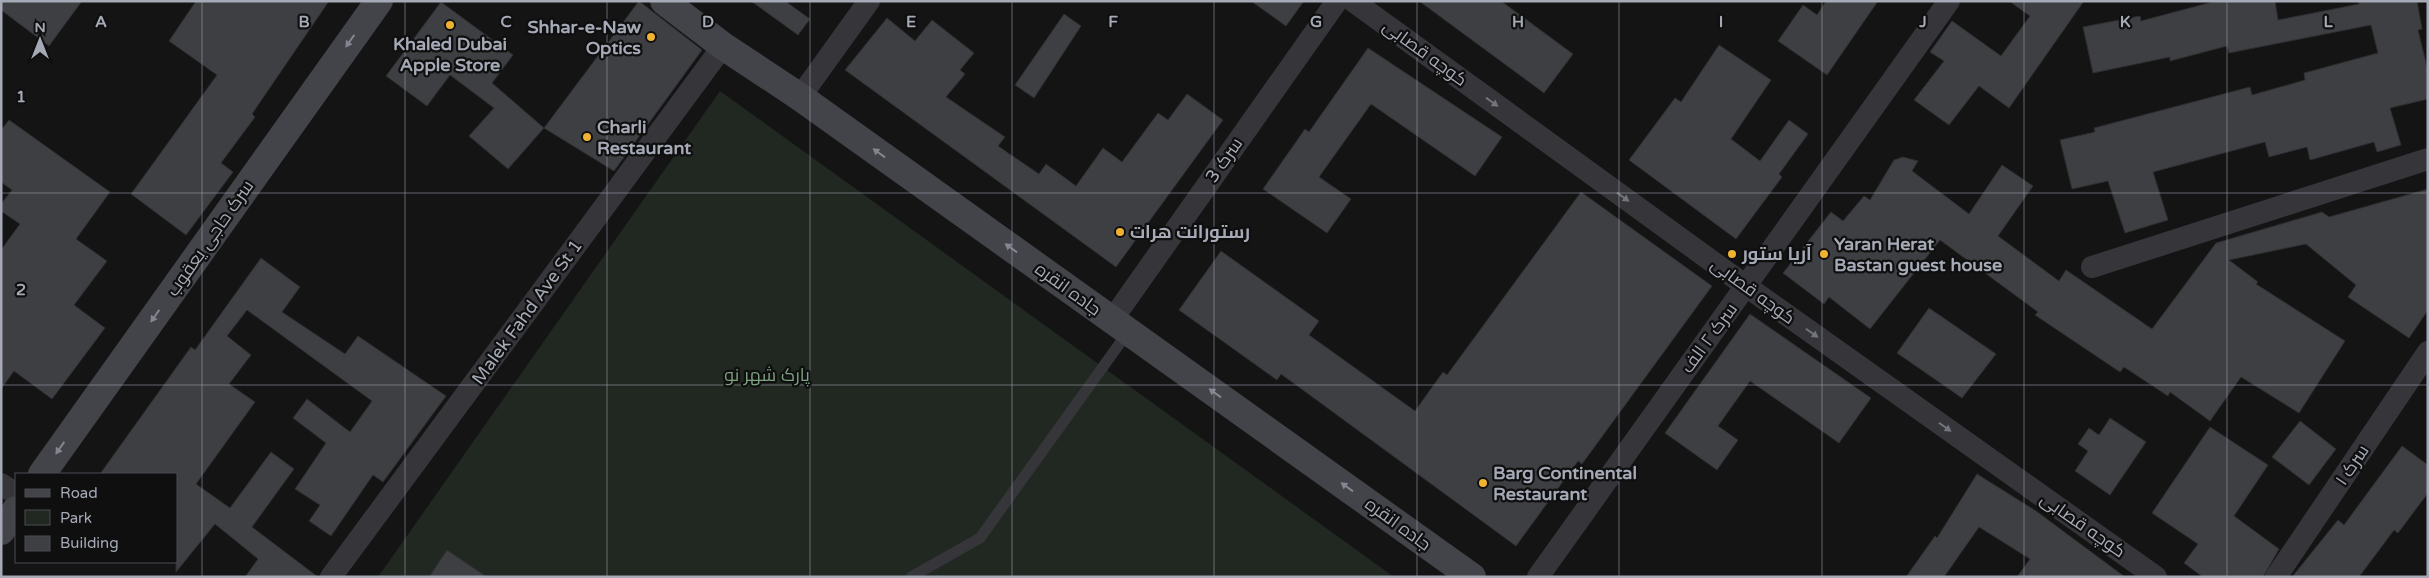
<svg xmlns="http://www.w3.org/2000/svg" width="2429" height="578" font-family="'Varela Round',Cairo,sans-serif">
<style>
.green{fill:#202821}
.building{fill:#3e3f42;stroke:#2e2e31}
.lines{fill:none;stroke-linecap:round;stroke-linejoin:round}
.service{stroke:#35353a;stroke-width:11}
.minor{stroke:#35353a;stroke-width:22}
.secondary{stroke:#43444a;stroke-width:28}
.oneway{fill:#838690}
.oneway2{fill:#73757e}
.grid{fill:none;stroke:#a5aab6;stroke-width:1;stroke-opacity:0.55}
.poi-dot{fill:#f0b231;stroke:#0f0f10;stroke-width:2}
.labels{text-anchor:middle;stroke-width:4.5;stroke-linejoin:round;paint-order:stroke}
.poi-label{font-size:18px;font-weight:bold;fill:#a5aab6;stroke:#0f0f10;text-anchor:start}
.street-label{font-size:18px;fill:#a5aab6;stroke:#0f0f10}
.park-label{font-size:18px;fill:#7ca17f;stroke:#0f0f10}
.grid-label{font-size:16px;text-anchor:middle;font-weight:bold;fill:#a5aab6;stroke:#0f0f10;stroke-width:4.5;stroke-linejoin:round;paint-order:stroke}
</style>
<rect width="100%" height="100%" fill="#141415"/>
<polygon class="green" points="720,91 1394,577 378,577"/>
<g class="building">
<polygon points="1,1 82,1 49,46 1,10"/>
<polygon points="196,1 329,1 252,114 255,117 221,163 233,172 186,235 131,194 217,75 169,41"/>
<polygon points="639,1 702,50 614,171 544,128"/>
<polygon points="751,1 785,1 810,19 798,35"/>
<polygon points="1251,1 1304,1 1286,26"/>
<polygon points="1419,1 1501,1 1573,54 1544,93"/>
<polygon points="1826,1 1878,1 1827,75 1778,41 1803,5 1817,15"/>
<polygon points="2009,1 2084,1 2009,108 1979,86 1949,125 1914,100 1944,61 1930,52 1952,21 2001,56 2030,16"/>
<polygon points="2216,1 2275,1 2278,20 2359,4 2358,1 2417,1 2422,29 2418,30 2428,71 2428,99 2390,108 2401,145 2377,152 2374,142 2310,160 2307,147 2269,157 2265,142 2153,172 2168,220 2125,233 2108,181 2072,189 2060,140 2095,132 2094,128 2250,87 2252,95 2305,80 2304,73 2378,53 2371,25 2229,53 2227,46 2170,61 2170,57 2093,73 2083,27 2140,16 2141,21"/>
<polygon points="441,2 513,55 492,83 544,128 508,169 469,136 494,108 450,75 427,106 386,76"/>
<polygon points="1064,14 1081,26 1034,98 1015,85"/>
<polygon points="887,18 915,41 932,20 974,53 960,70 965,74 946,97 1005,137 998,146 1039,174 1046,164 1076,186 1103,148 1122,162 1158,113 1168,120 1187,94 1223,120 1116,267 845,70"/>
<polygon points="1719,45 1771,80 1731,139 1760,161 1789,120 1808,134 1779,174 1782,177 1736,239 1629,160 1675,98 1681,102"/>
<polygon points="1368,48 1502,137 1475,176 1371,104 1319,177 1351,199 1327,233 1263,189 1305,129 1309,132"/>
<polygon points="9,120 110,192 76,239 107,261 74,305 105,328 52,399 14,371 1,389 1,250 20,224 1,211 1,204 12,190 1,182 1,130"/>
<polygon points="1903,157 1918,161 1912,171 1969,214 2002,165 2033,186 1998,236 2059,281 2066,270 2152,329 2216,243 2322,212 2329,217 2428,189 2428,310 2409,338 2348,297 2356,285 2306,244 2229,260 2258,282 2256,284 2345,341 2299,413 2241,377 2210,421 2170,392 2168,396 2124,367 2120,372 2035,315 2038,312 1940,240 1870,329 1829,297 1824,304 1783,273 1831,212 1843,221 1864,196 1870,200 1894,160"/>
<polygon points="1581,192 1712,286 1582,464 1578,461 1516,546 1281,374 1277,380 1179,310 1221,251 1319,321 1309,335 1415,411 1443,372 1447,375"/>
<polygon points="261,258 300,287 282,312 345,354 358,336 446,396 383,482 373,475 331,536 309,521 320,505 295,489 326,443 293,418 307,399 350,432 372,401 247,310 227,336 251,355 229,384 255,402 196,484 230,508 271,452 294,469 252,527 318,577 245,577 258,559 215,524 176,572 176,474 100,474 191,347 195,350"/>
<polygon points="1929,308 1996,354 1962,398 1897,353"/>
<polygon points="1750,314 1871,398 1839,443 1750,381 1718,426 1738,440 1717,470 1665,433"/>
<polygon points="2110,418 2146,442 2110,495 2075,471 2088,451 2078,444 2089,428 2099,435"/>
<polygon points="2300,421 2336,449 2309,485 2272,457"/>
<polygon points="2210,427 2268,465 2234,516 2279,549 2263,577 2203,577 2184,563 2198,544 2152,513"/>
<polygon points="2402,446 2428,465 2428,493 2398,533 2394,530 2359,577 2292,577 2338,520 2344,525"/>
<polygon points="1977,474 2036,511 2125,577 2017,577 2030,559 1979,527 1944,577 1906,577 1935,536 1937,538"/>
<polygon points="447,550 487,577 429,577"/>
</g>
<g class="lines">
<polyline class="service" points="911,577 980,538 1128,332"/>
<g class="minor">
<polyline points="1353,1 1746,286 2156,577"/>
<polyline points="800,97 869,1"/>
<polyline points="2092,267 2428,159"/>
<polyline points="1112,320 1337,1"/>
<polyline points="1,484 16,494"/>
<polyline points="331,577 723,46"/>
<polyline points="1538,577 1949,1"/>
<polyline points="2276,577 2428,352"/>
</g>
<g class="secondary">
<polyline points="664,1 723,46 800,97 1472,577"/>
<polyline points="42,474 379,1"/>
<polyline points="1,531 16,510"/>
</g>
</g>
<defs><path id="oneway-solid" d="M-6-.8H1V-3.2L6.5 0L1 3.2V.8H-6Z" transform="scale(1.25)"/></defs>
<g class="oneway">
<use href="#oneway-solid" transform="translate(350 41) rotate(125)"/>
<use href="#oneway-solid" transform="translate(879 153) rotate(-144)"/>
<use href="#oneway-solid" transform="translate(1011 248) rotate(-144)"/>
<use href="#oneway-solid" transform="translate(155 316) rotate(125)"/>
<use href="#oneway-solid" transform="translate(1215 393) rotate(-144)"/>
<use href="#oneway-solid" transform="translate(60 448) rotate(125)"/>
<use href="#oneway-solid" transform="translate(1347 487) rotate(-144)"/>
</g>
<g class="oneway2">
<use href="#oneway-solid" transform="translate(1492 102) rotate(36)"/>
<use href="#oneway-solid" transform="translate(1623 197) rotate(36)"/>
<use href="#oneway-solid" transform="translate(1812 333) rotate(35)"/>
<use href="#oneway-solid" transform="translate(1945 427) rotate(35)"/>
</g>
<path class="grid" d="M202,1v576M405,1v576M607,1v576M810,1v576M1012,1v576M1214,1v576M1417,1v576M1619,1v576M1822,1v576M2024,1v576M2227,1v576M1,193h2427M1,385h2427"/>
<g class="poi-dot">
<circle cx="450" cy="25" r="5"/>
<circle cx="651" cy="37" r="5"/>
<circle cx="587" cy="137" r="5"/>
<circle cx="1120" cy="232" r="5"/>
<circle cx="1732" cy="254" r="5"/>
<circle cx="1824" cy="254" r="5"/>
<circle cx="1483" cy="483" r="5"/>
</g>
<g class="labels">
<g class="poi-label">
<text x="641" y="33" text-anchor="end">Shhar-e-Naw<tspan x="641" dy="21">Optics</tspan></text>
<text x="450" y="50" text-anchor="middle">Khaled Dubai<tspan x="450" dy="21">Apple Store</tspan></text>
<text x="597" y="133">Charli<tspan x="597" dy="21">Restaurant</tspan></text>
<text x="1130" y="238">رستورانت هرات</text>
<text x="1834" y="250">Yaran Herat<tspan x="1834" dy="21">Bastan guest house</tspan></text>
<text x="1742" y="260">آریا ستور</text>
<text x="1493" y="479">Barg Continental<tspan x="1493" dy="21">Restaurant</tspan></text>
</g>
<g class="street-label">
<text transform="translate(1425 53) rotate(36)" y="6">کوچه قصابی</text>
<text transform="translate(1224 160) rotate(-55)" y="6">سرک 3</text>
<text transform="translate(210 238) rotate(-55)" y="6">سرک حاجی یعقوب</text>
<text transform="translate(1068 289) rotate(36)" y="6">جاده انقره</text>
<text transform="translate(1753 291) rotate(36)" y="6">کوچه قصابی</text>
<text transform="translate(527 312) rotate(-54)" y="6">Malek Fahd Ave St 1</text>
<text transform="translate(1709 338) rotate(-54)" y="6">سرک ۲ الف</text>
<text transform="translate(2352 465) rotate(-56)" y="6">سرک ۱</text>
<text transform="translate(1398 524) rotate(36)" y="6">جاده انقره</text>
<text transform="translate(2083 525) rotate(35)" y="6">کوچه قصابی</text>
</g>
<g class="park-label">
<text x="767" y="381">پارک شهر نو</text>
</g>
</g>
<g class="grid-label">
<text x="101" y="27">A</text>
<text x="304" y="27">B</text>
<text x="506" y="27">C</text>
<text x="708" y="27">D</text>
<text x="911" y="27">E</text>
<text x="1113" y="27">F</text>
<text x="1316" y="27">G</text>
<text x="1518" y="27">H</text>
<text x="1721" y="27">I</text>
<text x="1923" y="27">J</text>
<text x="2125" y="27">K</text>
<text x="2328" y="27">L</text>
<text x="21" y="102">1</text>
<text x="21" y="295">2</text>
</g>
<rect width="2429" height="578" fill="none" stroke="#a5aab6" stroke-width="5"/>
<rect x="15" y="473" width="162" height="90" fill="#0f0f10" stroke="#4b4d52"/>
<rect x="25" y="489" width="25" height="8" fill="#43444a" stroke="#4b4d52"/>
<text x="60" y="498" font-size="15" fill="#a5aab6">Road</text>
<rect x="25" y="510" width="25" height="15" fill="#202821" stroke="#4b4d52"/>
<text x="60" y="523" font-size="15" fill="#a5aab6">Park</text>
<rect x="25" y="536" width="25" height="15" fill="#3e3f42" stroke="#4b4d52"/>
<text x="60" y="548" font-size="15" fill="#a5aab6">Building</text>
<g transform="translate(40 40)" stroke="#0f0f10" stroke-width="4" paint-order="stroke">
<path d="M0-4L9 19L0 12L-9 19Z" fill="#a5aab6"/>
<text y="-8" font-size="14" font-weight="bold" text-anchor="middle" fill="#a5aab6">N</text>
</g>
</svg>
